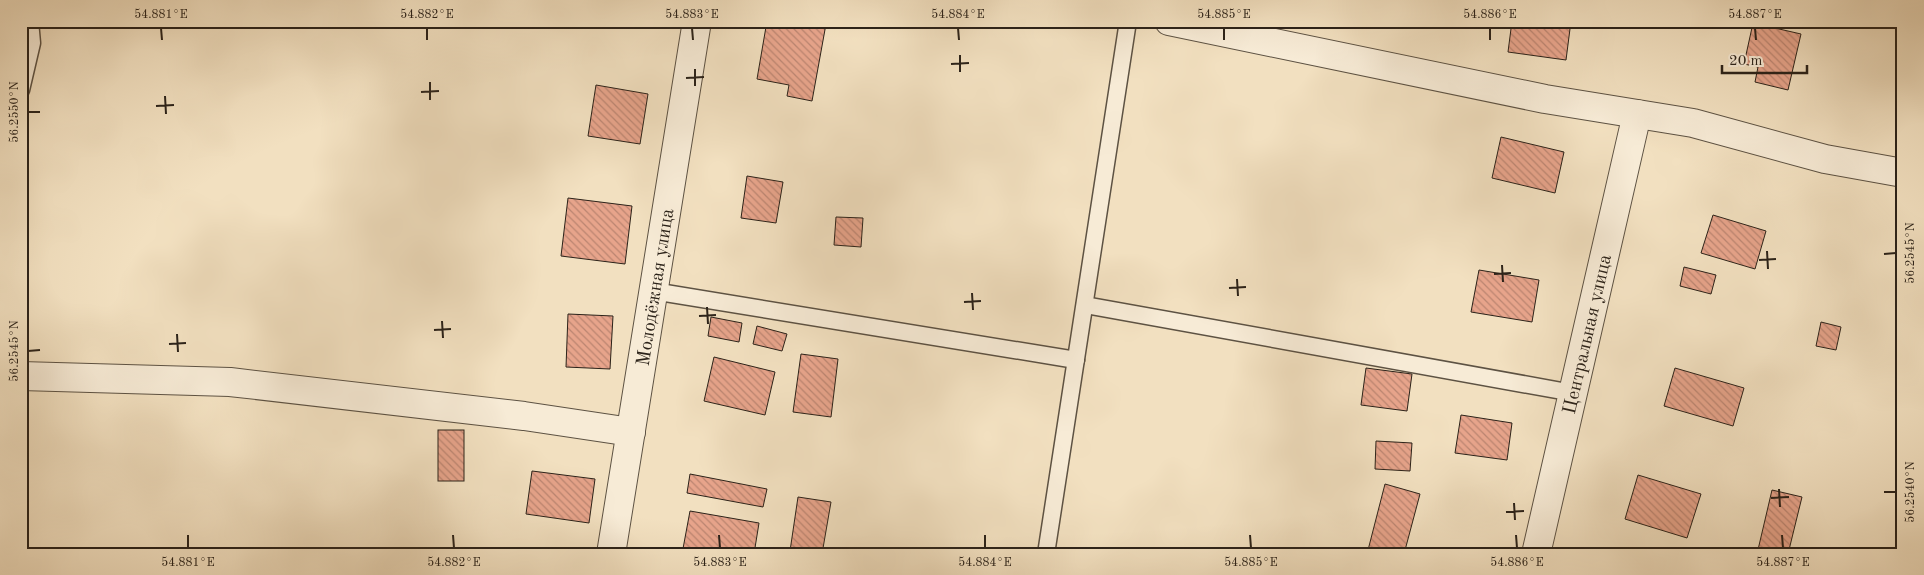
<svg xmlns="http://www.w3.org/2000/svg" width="1924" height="575" font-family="'Old Standard TT',serif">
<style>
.building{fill:url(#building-back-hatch);stroke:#2b2219}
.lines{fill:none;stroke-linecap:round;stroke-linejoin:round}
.lane-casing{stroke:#5d5243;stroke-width:19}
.street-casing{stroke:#5d5243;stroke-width:30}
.lane{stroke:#f7ebd6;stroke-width:16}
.street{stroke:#f7ebd6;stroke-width:28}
.ticks{fill:none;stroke:#2b2219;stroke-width:2}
.labels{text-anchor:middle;stroke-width:4;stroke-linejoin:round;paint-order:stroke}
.street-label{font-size:19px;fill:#2b2219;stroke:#f7ebd6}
.neatline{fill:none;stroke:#2b2219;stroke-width:2}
.ticks-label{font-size:12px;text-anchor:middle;fill:#2b2219}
</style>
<defs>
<pattern id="building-back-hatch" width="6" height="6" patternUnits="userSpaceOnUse" patternTransform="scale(1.25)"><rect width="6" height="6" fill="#e7a48b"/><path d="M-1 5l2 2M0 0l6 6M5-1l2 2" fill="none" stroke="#bb8571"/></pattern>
</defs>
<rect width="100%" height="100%" fill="#f2e0c0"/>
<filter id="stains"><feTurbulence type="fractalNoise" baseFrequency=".004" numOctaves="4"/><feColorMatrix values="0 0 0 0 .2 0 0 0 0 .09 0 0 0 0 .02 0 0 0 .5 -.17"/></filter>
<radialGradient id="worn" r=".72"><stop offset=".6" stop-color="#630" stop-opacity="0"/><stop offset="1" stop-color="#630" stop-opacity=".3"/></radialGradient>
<g class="building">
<polygon points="767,21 809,21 826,24 812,101 787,96 789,85 757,79"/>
<polygon points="1512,21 1571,21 1566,60 1508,52"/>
<polygon points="1753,23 1801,34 1788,90 1755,82 1758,67 1744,64"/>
<polygon points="596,85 648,94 640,144 588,136"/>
<polygon points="1501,137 1564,152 1555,193 1492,178"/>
<polygon points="747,176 783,182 776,223 741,218"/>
<polygon points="568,198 632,206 625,264 561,256"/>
<polygon points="1713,215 1766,231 1755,269 1701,253"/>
<polygon points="836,217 863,218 861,247 834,245"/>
<polygon points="1684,267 1716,275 1711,294 1680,286"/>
<polygon points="1479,270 1539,280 1532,322 1471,312"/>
<polygon points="568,314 613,316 610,369 566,367"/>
<polygon points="711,317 742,323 739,342 708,336"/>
<polygon points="1821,322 1841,327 1836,350 1816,346"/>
<polygon points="757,326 787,334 782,351 753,344"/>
<polygon points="801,354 838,359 831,417 793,412"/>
<polygon points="714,357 775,372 765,415 704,401"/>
<polygon points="1366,368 1412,374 1407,411 1361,405"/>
<polygon points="1675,368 1744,388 1733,426 1664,406"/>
<polygon points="1461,415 1512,423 1507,460 1455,453"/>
<rect x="438" y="430" width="26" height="51"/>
<polygon points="1376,441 1412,443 1410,471 1375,469"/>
<polygon points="532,471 595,479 589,523 526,514"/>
<polygon points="690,474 767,489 763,507 687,493"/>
<polygon points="1638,475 1701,494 1687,538 1625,519"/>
<polygon points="1385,484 1420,494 1404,554 1367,554"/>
<polygon points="1772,490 1802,497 1788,554 1757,554"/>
<polygon points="798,497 831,502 822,554 790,551"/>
<polygon points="690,511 759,523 754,554 682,554"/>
</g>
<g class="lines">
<g class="lane-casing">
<g id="lane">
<polyline points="21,90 32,43 30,21"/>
<polyline points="653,291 1076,360"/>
<polyline points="1085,305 1573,393"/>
<polyline points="1046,554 1128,21"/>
</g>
</g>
<g class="street-casing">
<g id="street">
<polyline points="1169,21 1545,99 1693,123 1825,159 1903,173"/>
<polyline points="21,376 230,382 524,416 631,432"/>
<polyline points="611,554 697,21"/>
<polyline points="1536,554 1637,114"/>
</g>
</g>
<use href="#lane" class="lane"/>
<use href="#street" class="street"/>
</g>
<path class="ticks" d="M161,28l1,12M427,28v12M692,28l1,12M958,28l1,12M1224,28v12M1490,28v12M1755,28l1,12M960,55v17M951,64l18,-1M695,69v17M686,78l18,-1M430,82v18M421,92l18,-1M165,96l1,18M156,106l18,-1M28,112h12M1767,251l1,18M1884,254l12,-1M1759,260l17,-1M1502,265l1,17M1494,274l17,-1M1237,279l1,17M1229,288l17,-1M972,293l1,17M964,302l17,-1M707,307l1,17M699,316l17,-1M442,321l1,17M434,330l17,-1M177,334l1,18M169,344l17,-1M28,351l12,-1M1779,489l1,18M1884,492h12M1771,498l18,-1M1514,503l1,17M1506,512l18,-1M188,535v13M453,535l1,13M719,535l1,13M985,535v13M1250,535l1,13M1516,535l1,13M1782,535l1,13"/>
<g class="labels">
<g class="street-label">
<text transform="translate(654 287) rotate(-81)" y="7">Молодёжная улица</text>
<text transform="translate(1586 334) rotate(-77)" y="7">Центральная улица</text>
</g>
</g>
<rect width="1924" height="575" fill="none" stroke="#f2e0c0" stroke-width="55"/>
<path d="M1722 65v8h85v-8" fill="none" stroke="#2b2219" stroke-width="2.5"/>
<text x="1729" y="65" font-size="15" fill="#2b2219" stroke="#f7ebd6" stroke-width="4" paint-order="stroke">20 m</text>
<rect x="28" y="28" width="1868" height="520" class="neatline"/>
<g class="ticks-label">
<text x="161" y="18">54.881°E</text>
<text x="427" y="18">54.882°E</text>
<text x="692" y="18">54.883°E</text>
<text x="958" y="18">54.884°E</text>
<text x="1224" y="18">54.885°E</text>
<text x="1490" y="18">54.886°E</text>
<text x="1755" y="18">54.887°E</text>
<text transform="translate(14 112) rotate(-90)" y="4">56.2550°N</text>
<text transform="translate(1910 253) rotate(-90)" y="4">56.2545°N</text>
<text transform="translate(14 351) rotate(-90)" y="4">56.2545°N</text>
<text transform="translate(1910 492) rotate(-90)" y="4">56.2540°N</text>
<text x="188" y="566">54.881°E</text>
<text x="454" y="566">54.882°E</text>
<text x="720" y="566">54.883°E</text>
<text x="985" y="566">54.884°E</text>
<text x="1251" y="566">54.885°E</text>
<text x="1517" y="566">54.886°E</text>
<text x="1783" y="566">54.887°E</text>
</g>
<rect width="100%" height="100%" filter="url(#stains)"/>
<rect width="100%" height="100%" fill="url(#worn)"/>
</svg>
